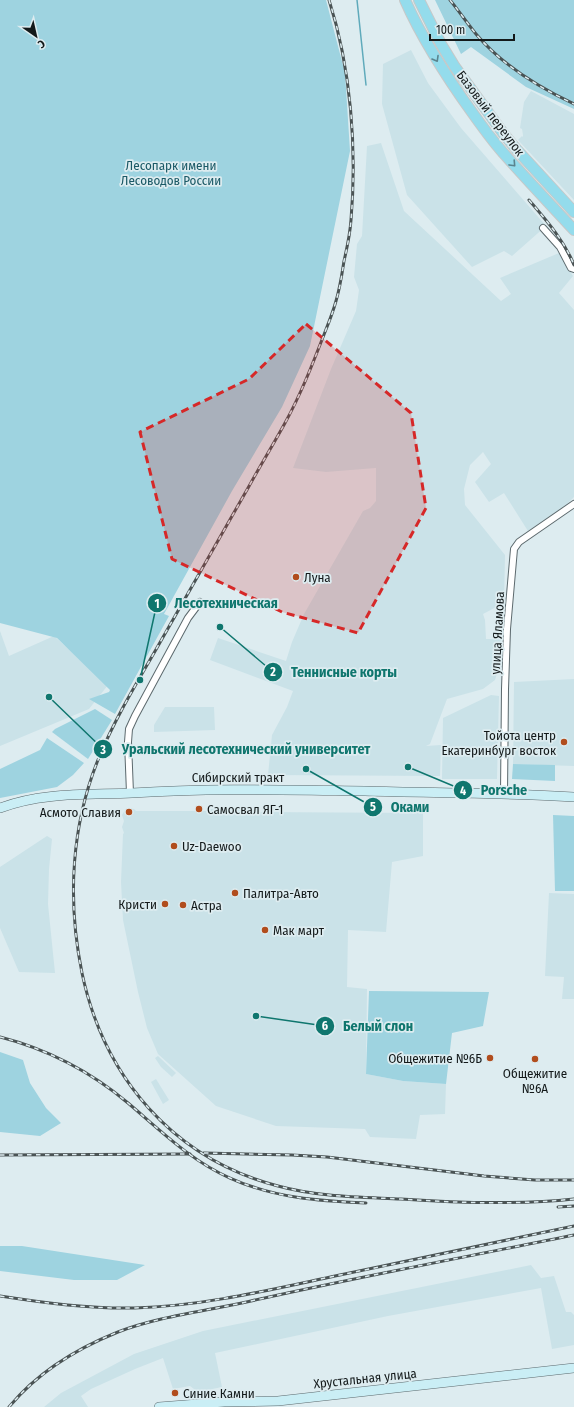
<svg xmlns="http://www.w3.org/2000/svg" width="574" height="1407" font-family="'Fira Sans Condensed',sans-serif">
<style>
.built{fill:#cae2e8}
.green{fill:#9ed3e0}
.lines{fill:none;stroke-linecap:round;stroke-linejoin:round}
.stream{stroke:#5faabb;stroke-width:1.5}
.street-casing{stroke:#5c696d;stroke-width:8}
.secondary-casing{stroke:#5c696d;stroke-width:10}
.primary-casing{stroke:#c6c8c8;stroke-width:12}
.street{stroke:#fff;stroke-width:6}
.secondary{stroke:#caeef5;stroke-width:9}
.primary{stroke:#94dcec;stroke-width:10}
.rail-casing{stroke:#4a5354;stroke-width:3}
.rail{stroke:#ddecf0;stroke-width:1.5;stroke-dasharray:4.5;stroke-linecap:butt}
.oneway{stroke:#5a848e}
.marked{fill:#d62828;fill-opacity:0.2;stroke:#d62828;stroke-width:3;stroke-dasharray:8 5;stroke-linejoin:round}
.poi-dot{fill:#b14d1d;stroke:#ddecf0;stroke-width:1.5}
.labels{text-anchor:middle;stroke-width:3.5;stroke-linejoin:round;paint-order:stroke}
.street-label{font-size:13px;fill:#13191a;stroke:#ddecf0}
.park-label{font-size:13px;fill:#1a5966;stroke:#ddecf0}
.poi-label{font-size:13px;fill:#13191a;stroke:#ddecf0;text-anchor:start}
.leader{fill:none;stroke:#0f766e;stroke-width:1.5}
.callout-dot{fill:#0f766e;stroke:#ddecf0;stroke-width:1.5}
.mark-label{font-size:12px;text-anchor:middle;font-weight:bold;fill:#fff}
.callout-label{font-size:14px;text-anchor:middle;font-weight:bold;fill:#0f766e;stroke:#ddecf0;stroke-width:3.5;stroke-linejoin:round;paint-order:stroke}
</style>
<rect width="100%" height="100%" fill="#ddecf0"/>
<g class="built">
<polygon points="411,50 428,83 461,128 546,226 512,256 504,251 472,267 407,195 382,104 383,64"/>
<polygon points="531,91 574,114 574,200 518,140 522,136 523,137 523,135 522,129 520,128 524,102"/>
<polygon points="381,143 404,211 501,301 511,294 500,278 559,253 573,276 559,293 574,310 574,497 567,504 528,531 504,493 489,502 475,482 491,464 483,452 470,465 464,489 465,505 505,555 504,603 483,614 485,620 486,639 501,639 499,666 495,680 483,689 447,699 430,744 426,746 441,745 440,776 268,775 272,735 287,707 293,691 210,660 218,638 286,661 292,642 304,614 363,511 370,508 376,501 376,468 326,472 293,468 331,369 356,311 359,290 354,277 357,244 362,236 367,146"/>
<polygon points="0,631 9,656 54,636 108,685 89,709 0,746"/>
<polygon points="574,679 574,766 513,764 514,682"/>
<polygon points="491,695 499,696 497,779 442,779 443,718"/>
<polygon points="165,707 214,707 215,730 154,732 154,725"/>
<polygon points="128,808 134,809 136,811 208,811 209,809 240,809 256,812 423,813 423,856 392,862 386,932 348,930 347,987 367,989 366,1074 403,1081 446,1084 445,1114 420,1115 416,1139 370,1137 365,1129 276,1126 216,1106 158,1054 147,1028 138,992 123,920 121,882 123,834 124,833 122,827 124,821 122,815 125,810"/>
<polygon points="47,836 52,839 49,869 48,904 55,973 19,972 0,928 0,867"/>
<polygon points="549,893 574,894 574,999 562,999 564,977 545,976"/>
<polygon points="158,1056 176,1073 172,1077 161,1067 155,1058"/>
<polygon points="156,1079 169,1100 163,1104 151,1082"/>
<polygon points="531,1265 541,1278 554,1276 566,1312 571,1312 574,1315 574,1345 552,1349 541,1288 388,1316 215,1353 222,1387 198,1392 190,1386 173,1389 163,1358 135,1369 91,1389 81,1396 88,1407 44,1407 61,1393 134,1354 203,1331"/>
</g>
<g class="green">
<polygon points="0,0 326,0 345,73 350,151 310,346 282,407 232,491 164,614 169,616 115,714 89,699 109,692 110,690 57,638 0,623"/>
<polygon points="435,0 574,0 574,109 526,87 471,47 461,54"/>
<polygon points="95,709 112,720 88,759 52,732 55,729"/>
<polygon points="47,738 84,763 73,775 57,787 0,798 0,769 40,750"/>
<polygon points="513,764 555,765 555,781 512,779"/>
<polygon points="553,815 574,816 574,891 555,891"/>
<polygon points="369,991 489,992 483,1026 452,1033 446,1084 403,1081 366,1074"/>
<polygon points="0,1052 23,1060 30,1083 46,1108 61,1123 40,1136 0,1132"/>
<polygon points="0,1246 22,1246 145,1265 117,1280 74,1280 0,1271"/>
</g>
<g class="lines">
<polyline class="stream" points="357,0 366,85"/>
<g class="street-casing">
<g id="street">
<polyline points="543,228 560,247 571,268 574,269"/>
<polyline points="130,793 128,742 129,729 135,716 188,618 200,602"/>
<polyline points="504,794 505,689 507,629 514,549 519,542 574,504"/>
</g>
</g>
<g class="secondary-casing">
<g id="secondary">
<path d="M0,808c42,-16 88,-13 132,-15 78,-5 155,-3 233,-2 70,2 139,2 209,6"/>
<polyline points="159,1407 224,1402 278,1401 574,1368"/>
</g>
</g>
<g class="primary-casing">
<g id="primary">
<path d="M405,0c18,41 43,79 69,115 10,14 20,28 32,41 22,25 45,49 68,74"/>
<polyline points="419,0 441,44 455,67 503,133 517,150 574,212"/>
</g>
</g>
<use href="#street" class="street"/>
<use href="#secondary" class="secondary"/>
<use href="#primary" class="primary"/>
<g class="rail-casing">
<g id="rail">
<path d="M329,0c22,68 28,149 22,220 -1,14 -4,28 -7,41 -2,13 -4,27 -8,40 -3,11 -7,21 -11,31 -12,31 -24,62 -40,91 -12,22 -25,43 -37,65 -31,55 -63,110 -94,165 -19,33 -39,66 -54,102 -29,69 -33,145 -18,218 22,105 92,186 196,213 40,11 82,11 123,13 57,4 115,6 173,0"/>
<path d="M450,0c9,11 17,23 26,34 26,31 62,53 98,70"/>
<path d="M529,200c17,20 35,40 45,65"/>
<path d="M0,1037c47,12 91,35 128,66 32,27 63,58 102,75 44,20 89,23 136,25"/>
<polyline points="204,1153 292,1155 327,1157 484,1176 535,1180 574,1180"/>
<polyline points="0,1155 190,1154"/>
<polyline points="558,1207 574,1206"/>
<path d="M0,1296c45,7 90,13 135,12 68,-2 134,-18 200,-32 79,-16 159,-33 239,-50"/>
<path d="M9,1407c28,-34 69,-59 109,-75 42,-16 89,-21 133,-31 107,-24 215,-44 323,-66"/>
</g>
</g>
<use href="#rail" class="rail"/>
</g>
<defs><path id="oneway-chevron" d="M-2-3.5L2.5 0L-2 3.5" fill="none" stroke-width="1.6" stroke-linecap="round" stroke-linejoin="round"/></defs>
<g class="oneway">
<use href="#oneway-chevron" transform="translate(436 59) rotate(60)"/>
<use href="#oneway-chevron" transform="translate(513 164) rotate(47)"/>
</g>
<path class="marked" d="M306,324l105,89 15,95 -68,125 -76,-21 -110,-53 -32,-127 109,-53z"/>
<g class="poi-dot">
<circle cx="296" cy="577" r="4"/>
<circle cx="564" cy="742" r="4"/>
<circle cx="199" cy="809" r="4"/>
<circle cx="129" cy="812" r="4"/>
<circle cx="174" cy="846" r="4"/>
<circle cx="235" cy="893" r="4"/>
<circle cx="165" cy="904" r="4"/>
<circle cx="183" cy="905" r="4"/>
<circle cx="265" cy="930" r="4"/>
<circle cx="490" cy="1058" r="4"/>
<circle cx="535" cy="1059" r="4"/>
<circle cx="175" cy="1393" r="4"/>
</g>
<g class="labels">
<g class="street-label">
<text transform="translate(491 113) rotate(53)" y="5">Базовый переулок</text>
<text transform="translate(497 633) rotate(-87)" y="5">улица Яламова</text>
<text x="238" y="782">Сибирский тракт</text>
<text transform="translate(365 1378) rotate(-6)" y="5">Хрустальная улица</text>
</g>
<g class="park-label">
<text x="171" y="170">Лесопарк имени<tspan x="171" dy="15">Лесоводов России</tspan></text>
</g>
<g class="poi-label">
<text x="304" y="582">Луна</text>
<text x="556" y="740" text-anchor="end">Тойота центр<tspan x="556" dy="15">Екатеринбург восток</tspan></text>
<text x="207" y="814">Самосвал ЯГ-1</text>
<text x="121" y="817" text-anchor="end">Асмото Славия</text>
<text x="182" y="851">Uz-Daewoo</text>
<text x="243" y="898">Палитра-Авто</text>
<text x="157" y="909" text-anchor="end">Кристи</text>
<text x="191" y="910">Астра</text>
<text x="273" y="935">Мак март</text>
<text x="482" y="1063" text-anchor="end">Общежитие №6Б</text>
<text x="535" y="1078" text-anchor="middle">Общежитие<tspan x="535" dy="15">№6А</tspan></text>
<text x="183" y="1398">Синие Камни</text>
</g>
</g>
<path class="leader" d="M140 680L157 603M220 627L273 672M49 697L103 749M408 767L463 790M306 769L373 807M256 1016L325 1026"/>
<g class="callout-dot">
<circle cx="140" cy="680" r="4"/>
<circle cx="220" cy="627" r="4"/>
<circle cx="49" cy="697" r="4"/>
<circle cx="408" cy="767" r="4"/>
<circle cx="306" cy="769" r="4"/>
<circle cx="256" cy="1016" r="4"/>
<circle cx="157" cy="603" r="10"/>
<circle cx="273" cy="672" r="10"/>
<circle cx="103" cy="749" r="10"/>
<circle cx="463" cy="790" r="10"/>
<circle cx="373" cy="807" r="10"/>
<circle cx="325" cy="1026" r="10"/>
</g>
<g class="mark-label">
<text x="157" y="608">1</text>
<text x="273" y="676">2</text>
<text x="103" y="754">3</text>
<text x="463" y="795">4</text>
<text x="373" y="811">5</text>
<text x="325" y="1030">6</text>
</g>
<g class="callout-label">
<text x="226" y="608">Лесотехническая</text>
<text x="344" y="677">Теннисные корты</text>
<text x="246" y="754">Уральский лесотехнический университет</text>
<text x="504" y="795">Porsche</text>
<text x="410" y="812">Оками</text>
<text x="378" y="1031">Белый слон</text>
</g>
<g transform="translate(36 36) rotate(146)" stroke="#ddecf0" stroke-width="3" paint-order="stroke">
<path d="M0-3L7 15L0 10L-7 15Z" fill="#13191a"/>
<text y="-6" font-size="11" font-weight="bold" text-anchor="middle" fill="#13191a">С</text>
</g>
<path d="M430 34v6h84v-6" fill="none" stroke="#13191a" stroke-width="2"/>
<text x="436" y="34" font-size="12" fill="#13191a" stroke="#ddecf0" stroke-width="3" paint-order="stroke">100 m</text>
</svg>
